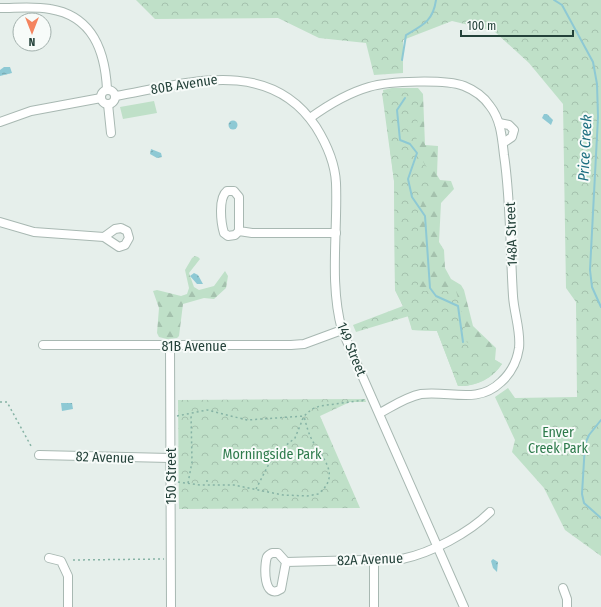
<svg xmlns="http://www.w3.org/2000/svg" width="601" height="607" font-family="'Fira Sans Condensed',sans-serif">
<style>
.grass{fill:#bfe0c8}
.forest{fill:url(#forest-firs)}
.park{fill:url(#park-crowns)}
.water{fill:url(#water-ripples)}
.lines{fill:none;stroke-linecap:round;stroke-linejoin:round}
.stream{stroke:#8ec9d4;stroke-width:2}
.minor-casing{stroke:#a8b8b2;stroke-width:10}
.path{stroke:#86b3a5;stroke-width:1.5;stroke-dasharray:2 3;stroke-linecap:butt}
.minor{stroke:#fff;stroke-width:8}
.labels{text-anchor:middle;stroke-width:4;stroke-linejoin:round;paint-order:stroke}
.street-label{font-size:14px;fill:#24423a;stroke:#f7fbf9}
.park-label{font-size:14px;fill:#2d7a4b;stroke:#f7fbf9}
.water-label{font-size:15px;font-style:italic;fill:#1c6f80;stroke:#f7fbf9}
</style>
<defs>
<pattern id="forest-firs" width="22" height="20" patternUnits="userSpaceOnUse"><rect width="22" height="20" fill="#bfe0c8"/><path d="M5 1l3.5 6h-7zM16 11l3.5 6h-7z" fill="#a4c1ad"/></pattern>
<pattern id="park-crowns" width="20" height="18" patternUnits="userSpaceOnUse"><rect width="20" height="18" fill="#bfe0c8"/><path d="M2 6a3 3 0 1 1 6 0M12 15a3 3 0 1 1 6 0" fill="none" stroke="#a4c1ad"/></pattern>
<pattern id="water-ripples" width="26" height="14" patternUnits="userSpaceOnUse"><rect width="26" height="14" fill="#8ec9d4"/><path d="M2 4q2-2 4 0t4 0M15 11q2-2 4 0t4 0" fill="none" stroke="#74a5ad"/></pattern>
</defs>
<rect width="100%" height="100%" fill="#e6efeb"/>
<polygon class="grass" points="154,101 157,113 123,119 120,107"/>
<g class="forest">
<path d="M392,88h26l5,6 2,51 13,1 -1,29 3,5 11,1 3,8 -13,14 -2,39 5,8 1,18 6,11 10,6 3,5 9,36 23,22 -1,12 7,4c-10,15 -26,22 -44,22l-21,-55 -25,-1 -5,-16 -12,-24 -1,-109 -11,-91z"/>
<polygon points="195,256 198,257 200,259 189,273 194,287 199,290 214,286 225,271 228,276 226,288 214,299 204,298 183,304 179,336 177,338 167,339 159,337 157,333 159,308 153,291 157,290 181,296 187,294 189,288 185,270 192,258"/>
</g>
<g class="park">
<polygon points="136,0 601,0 601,556 565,530 544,488 512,452 515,440 495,397 508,388 515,398 577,397 576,302 566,288 563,104 529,63 494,31 452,21 403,40 403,73 374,75 366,43 319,38 278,18 155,19"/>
<path d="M396,90h23l-3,59 18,32 -16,30v80h38l9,31v19l37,23c-10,15 -26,23 -44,22l-21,-55 -25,-1 -3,-14 -53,16 -3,-7 50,-19 -8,-16 -1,-109 -12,-88z"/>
<polygon points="365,399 366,402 350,402 320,416 360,508 179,509 178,400"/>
</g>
<g class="water">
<polygon points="4,67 10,67 12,73 0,76 0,70"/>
<polygon points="544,114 547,114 553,120 551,125 542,118"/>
<circle cx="233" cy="125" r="4.5"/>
<polygon points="151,149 161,153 162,157 157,158 150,154"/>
<polygon points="194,273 198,275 203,284 197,284 190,276"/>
<polygon points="61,403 72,403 73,409 62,411"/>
<polygon points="493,559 498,562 497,572 493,568 491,561"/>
</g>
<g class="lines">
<g class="stream">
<polyline points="554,0 562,5 593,62 597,84 598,117 590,270 592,287 601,307"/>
<path d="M402,60l4,-25c17,-10 27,-14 30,-35"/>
<polyline points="405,98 397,110 400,140 410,144 417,153 408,179 412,197 425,216 430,288 436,296 458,306 463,342"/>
<polyline points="601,420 589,435 585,444 582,494 584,503 601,518"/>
</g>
<g class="minor-casing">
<g id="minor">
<path d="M0,8c16,0 34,-2 50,1 43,7 55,42 57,80"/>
<circle cx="108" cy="97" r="7"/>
<path d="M116,96c68,-12 153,-41 200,31 10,16 19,36 20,56 2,48 -7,100 6,147l122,277"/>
<polyline points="108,104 111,133"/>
<path d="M310,118c18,-13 38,-25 59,-31 20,-6 76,-8 95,-1 10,4 20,11 26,20 11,14 12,32 14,49 7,47 6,94 9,141 1,17 8,35 6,52 -2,13 -8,25 -18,34 -24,23 -52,8 -80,12 -15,3 -28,12 -41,19"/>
<polyline points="0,122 31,111 101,98"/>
<polyline points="499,123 509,125 514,130 512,137 503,143"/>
<polyline points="0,222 34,232 104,237 119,247 125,245 129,238 127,231 121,228 115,229 104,237"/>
<path d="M239,231v-34l-5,-6h-7c-9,7 -6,32 -3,42l4,3 7,-1 4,-4 13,2h84"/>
<polyline points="43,345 291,345 304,344 342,330"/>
<polyline points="170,346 171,607"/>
<polyline points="39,455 170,458"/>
<polyline points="49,558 61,561 68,576 68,607"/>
<path d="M286,562l-5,27c-18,12 -17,-24 -14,-32 1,-2 3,-3 5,-4h6l8,9 116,-3c29,-6 67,-26 88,-47"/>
<polyline points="563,588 567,599 567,607"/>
<polyline points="374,607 374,561"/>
</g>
</g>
<g class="path">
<polyline points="0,402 7,402 31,446"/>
<polyline points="177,416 207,410 247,420 304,416 312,409 320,406 365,400"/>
<polyline points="207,480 207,485"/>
<path d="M178,482l22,3h34l49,10 24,1 11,-2c24,-19 4,-36 -6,-54 -4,-8 -6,-16 -8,-24"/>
<polyline points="188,483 192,462 191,414"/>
<polyline points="256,489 273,456 295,438 304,416"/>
<polyline points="73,560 164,559"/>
</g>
<use href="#minor" class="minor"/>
</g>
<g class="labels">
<g class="street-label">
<text transform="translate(184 84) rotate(-9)" y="5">80B Avenue</text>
<text transform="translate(511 234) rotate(-92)" y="5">148A Street</text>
<text x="194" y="351">81B Avenue</text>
<text transform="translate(352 349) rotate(68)" y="5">149 Street</text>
<text transform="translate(105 457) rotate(2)" y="5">82 Avenue</text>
<text transform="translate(171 476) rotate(-90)" y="5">150 Street</text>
<text transform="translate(370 559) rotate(-2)" y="5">82A Avenue</text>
</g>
<g class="park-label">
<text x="558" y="437">Enver<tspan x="558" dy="16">Creek Park</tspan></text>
<text x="272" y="459">Morningside Park</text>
</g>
<g class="water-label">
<text transform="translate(585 148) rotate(-87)" y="5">Price Creek</text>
</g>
</g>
<g transform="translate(32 32) rotate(180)"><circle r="19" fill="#f7fbf9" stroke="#a3b1ad"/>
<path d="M0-3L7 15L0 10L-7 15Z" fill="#f4845f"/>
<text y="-6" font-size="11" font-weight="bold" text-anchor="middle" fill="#24423a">N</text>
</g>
<path d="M461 30v6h112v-6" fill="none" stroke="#24423a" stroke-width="2"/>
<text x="467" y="30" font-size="12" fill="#24423a" stroke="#f7fbf9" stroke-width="3" paint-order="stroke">100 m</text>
</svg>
